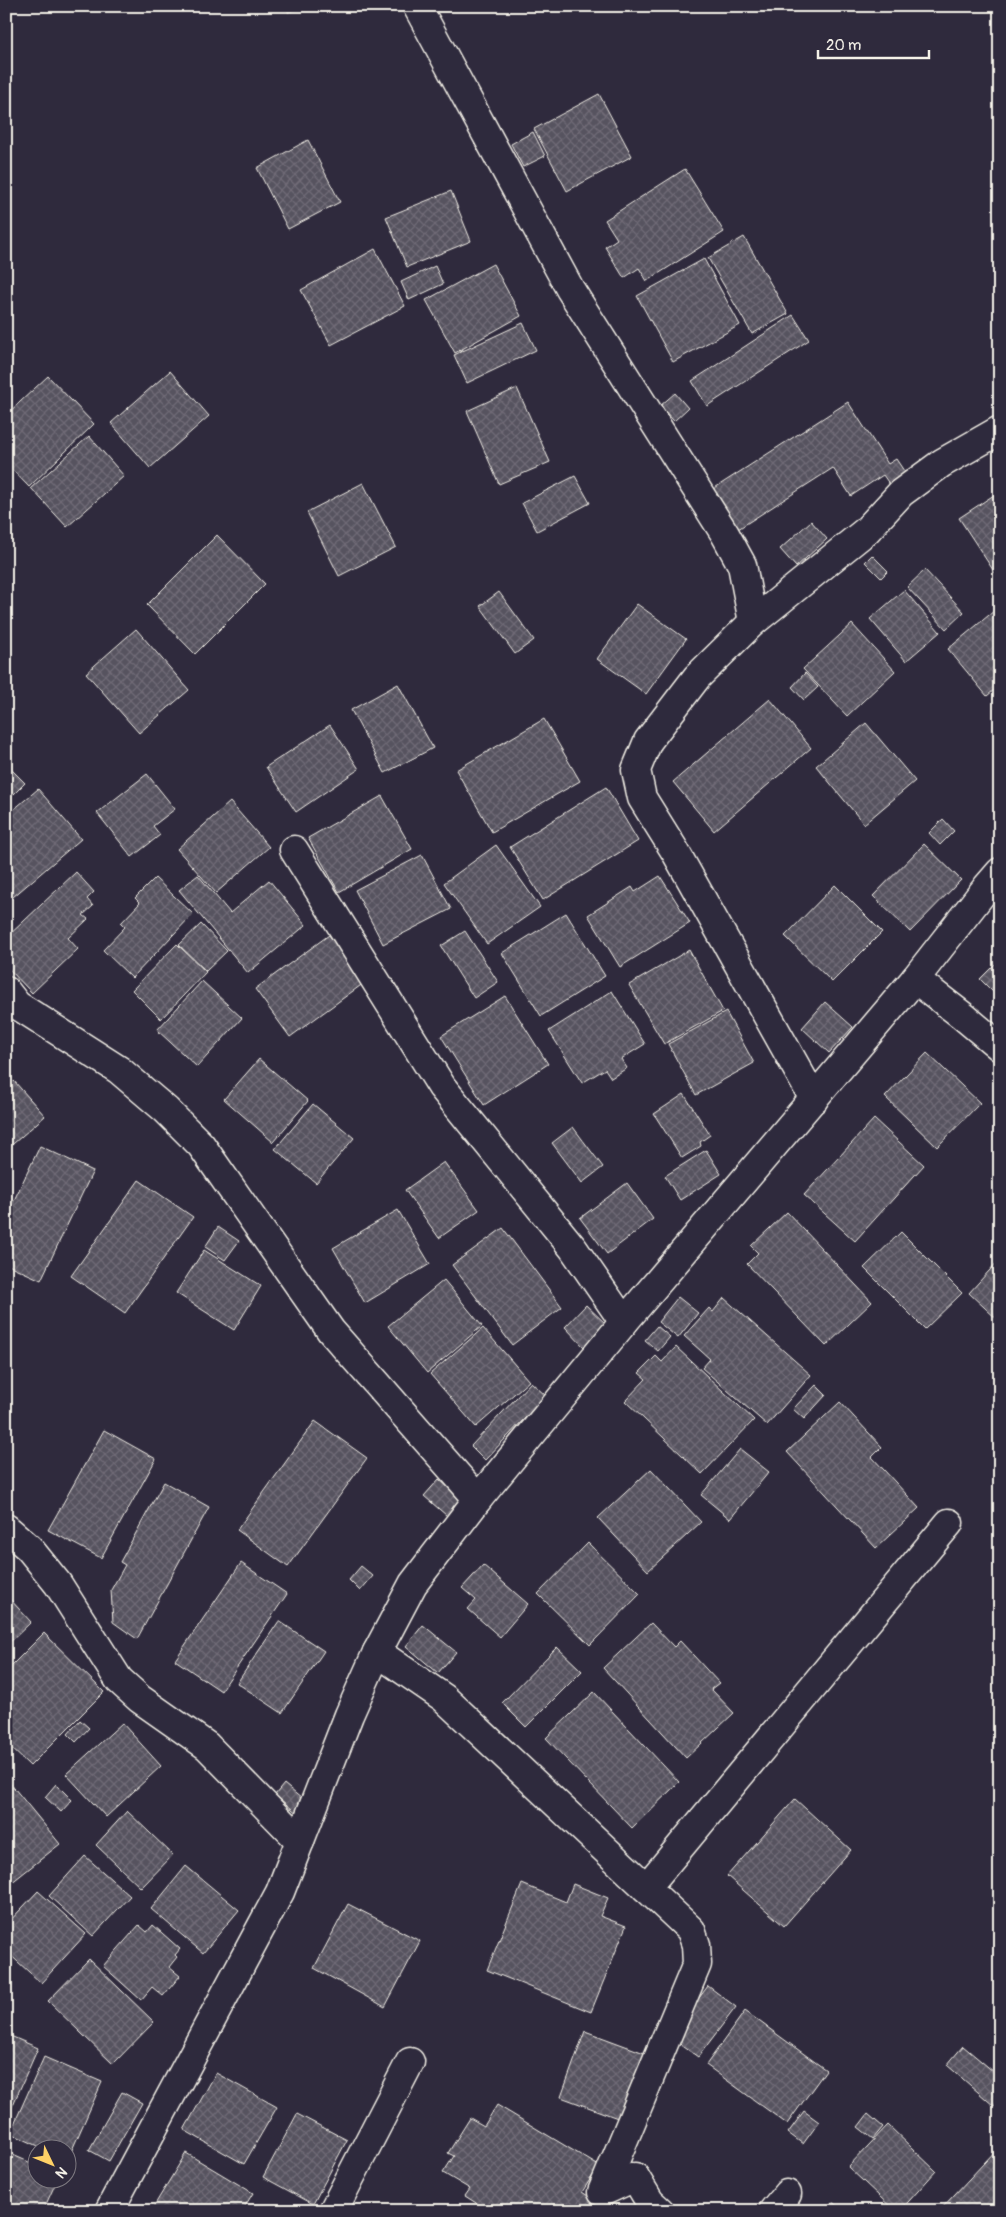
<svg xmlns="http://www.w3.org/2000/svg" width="1006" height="2217" font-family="Pangolin,sans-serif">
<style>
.building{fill:url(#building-cross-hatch);stroke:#f4f1e8}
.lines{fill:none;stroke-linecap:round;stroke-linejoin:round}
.street-casing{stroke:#f4f1e8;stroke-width:31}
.street{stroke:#2f2a3d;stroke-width:28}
</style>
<defs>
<pattern id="building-cross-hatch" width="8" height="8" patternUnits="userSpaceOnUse" patternTransform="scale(1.25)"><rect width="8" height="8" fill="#56525f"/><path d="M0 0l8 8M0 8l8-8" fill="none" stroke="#6f6b76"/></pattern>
</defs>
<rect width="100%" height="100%" fill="#2f2a3d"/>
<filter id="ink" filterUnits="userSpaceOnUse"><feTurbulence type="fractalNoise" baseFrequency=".02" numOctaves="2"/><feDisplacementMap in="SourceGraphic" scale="10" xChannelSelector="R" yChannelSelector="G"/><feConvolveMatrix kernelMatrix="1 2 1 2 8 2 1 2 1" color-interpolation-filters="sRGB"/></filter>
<g filter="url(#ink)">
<g class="building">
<polygon points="287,6 310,6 288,12"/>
<polygon points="599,94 632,156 567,191 534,129"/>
<polygon points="533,132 545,156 523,167 511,144"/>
<polygon points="308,140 340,202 288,229 257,168"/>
<polygon points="685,169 724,232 647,281 639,268 624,278 605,247 617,239 605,220"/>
<polygon points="451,191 471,241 407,267 386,217"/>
<polygon points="744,237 788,314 752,334 708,258"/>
<polygon points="375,249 405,306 331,345 301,290"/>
<polygon points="704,259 740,325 673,362 637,296"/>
<polygon points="493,264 521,316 455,353 426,300"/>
<polygon points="435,266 443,284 409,300 401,282"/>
<polygon points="793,315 809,340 707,406 692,381"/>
<polygon points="523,323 536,350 467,383 454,355"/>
<polygon points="170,371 209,416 150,468 111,423"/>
<polygon points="48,376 94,424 29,487 6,463 6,415"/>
<polygon points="517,388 550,462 499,484 467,411"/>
<polygon points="675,393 688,408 674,421 660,406"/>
<polygon points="848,402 888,464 896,459 906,474 890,485 883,475 851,496 833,468 735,531 710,491"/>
<polygon points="89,436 124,476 67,527 31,488"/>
<polygon points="575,476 590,503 537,531 522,503"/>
<polygon points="363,483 396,547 339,576 307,512"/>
<polygon points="1000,491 1000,570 995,573 959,518"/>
<polygon points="811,521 827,539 796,567 780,549"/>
<polygon points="217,535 265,584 195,654 147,605"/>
<polygon points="872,555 888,571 881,578 865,562"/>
<polygon points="925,570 964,612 946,629 907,587"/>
<polygon points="904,590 940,632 906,661 870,619"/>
<polygon points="499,592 534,640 515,654 480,606"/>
<polygon points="637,604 686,639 646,694 597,659"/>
<polygon points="1000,606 1000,685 987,696 948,649"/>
<polygon points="852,624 895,671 847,716 803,669"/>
<polygon points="136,629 189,690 139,733 86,673"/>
<polygon points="805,673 818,687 804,700 792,687"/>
<polygon points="398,684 433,748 385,773 351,710"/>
<polygon points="770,699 811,748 714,831 673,782"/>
<polygon points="544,719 580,781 492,832 456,770"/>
<polygon points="866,723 915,781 864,824 816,766"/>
<polygon points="330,725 359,769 296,812 266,767"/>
<polygon points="6,764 25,783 6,802"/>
<polygon points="147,774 175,809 153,826 160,835 132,857 97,813"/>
<polygon points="606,787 638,841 543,900 510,847"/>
<polygon points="38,789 81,839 6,903 6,816"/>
<polygon points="382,796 412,849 339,892 308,838"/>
<polygon points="230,802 269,847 216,893 177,849"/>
<polygon points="943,819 954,831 940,845 929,833"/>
<polygon points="924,844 961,880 910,932 873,896"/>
<polygon points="496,845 540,907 487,944 444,883"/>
<polygon points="422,855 451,909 383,944 355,890"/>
<polygon points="76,872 94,892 87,899 93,906 83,915 88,919 68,938 78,949 32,993 6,966 6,938"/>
<polygon points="198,875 230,913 269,880 306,925 248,973 179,890"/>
<polygon points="660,876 690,923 620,967 588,915 632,887 635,892"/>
<polygon points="155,878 193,914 132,978 103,950 125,927 121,923 140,903 135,898"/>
<polygon points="835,885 882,932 832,982 785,936"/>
<polygon points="566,913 605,976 541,1016 502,953"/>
<polygon points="201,924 227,951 206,971 179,945"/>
<polygon points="465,931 498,982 474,998 441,946"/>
<polygon points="329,935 364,983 290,1037 255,989"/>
<polygon points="177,944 206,972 161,1019 132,990"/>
<polygon points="689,950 723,1011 664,1044 629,985"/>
<polygon points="1000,959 1000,999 980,979"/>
<polygon points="202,981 242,1018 197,1067 157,1030"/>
<polygon points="612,991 645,1044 621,1059 627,1068 611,1078 605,1069 582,1083 549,1031"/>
<polygon points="505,996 548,1064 484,1105 441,1036"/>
<polygon points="825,1002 853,1027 829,1053 802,1028"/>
<polygon points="726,1012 754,1063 696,1095 668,1044"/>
<polygon points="927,1053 980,1103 937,1147 885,1097"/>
<polygon points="259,1059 308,1101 273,1142 224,1099"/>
<polygon points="14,1081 45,1116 6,1150 6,1088"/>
<polygon points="684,1094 710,1135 700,1142 701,1146 682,1158 654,1114"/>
<polygon points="313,1104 354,1138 316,1183 275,1149"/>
<polygon points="874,1119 924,1165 855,1241 804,1195"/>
<polygon points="573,1127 603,1167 582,1183 552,1143"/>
<polygon points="40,1146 93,1171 41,1280 6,1264 6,1217"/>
<polygon points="706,1150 721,1174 680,1200 665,1176"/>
<polygon points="444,1162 479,1210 439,1238 405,1190"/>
<polygon points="139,1180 193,1217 125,1313 71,1276"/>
<polygon points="627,1183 653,1219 607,1254 580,1218"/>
<polygon points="398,1210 430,1264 365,1303 333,1248"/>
<polygon points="787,1212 872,1302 826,1346 747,1264 758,1253 751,1246"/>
<polygon points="218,1227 239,1241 225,1260 205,1247"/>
<polygon points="503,1228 562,1307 512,1345 452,1265"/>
<polygon points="901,1232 962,1293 925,1329 864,1268"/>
<polygon points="204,1250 261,1286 234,1330 176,1293"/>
<polygon points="1000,1259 1000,1322 969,1293"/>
<polygon points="444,1280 482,1326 427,1373 388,1326"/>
<polygon points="678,1297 698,1313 678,1338 658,1322"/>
<polygon points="724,1298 811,1375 767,1425 702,1368 710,1359 684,1336 709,1308 713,1312"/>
<polygon points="586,1305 607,1325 584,1347 565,1327"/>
<polygon points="657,1326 670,1337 658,1351 645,1340"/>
<polygon points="483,1328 529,1381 476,1427 430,1374"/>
<polygon points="676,1347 754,1420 702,1474 625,1401 646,1379 639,1373 656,1356 662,1362"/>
<polygon points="531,1382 546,1396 485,1460 471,1446"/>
<polygon points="816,1385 826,1395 804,1419 793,1409"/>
<polygon points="840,1402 882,1447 872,1457 919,1508 876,1548 787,1452"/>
<polygon points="315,1421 367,1458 288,1567 237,1530"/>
<polygon points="104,1430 156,1459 101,1558 48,1530"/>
<polygon points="740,1449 769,1472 730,1519 701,1495"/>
<polygon points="651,1469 701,1522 648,1571 598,1518"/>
<polygon points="439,1479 468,1505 454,1522 424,1496"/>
<polygon points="164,1482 209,1507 137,1639 113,1622 111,1590 125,1565 120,1562"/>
<polygon points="588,1543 640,1594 590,1645 538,1594"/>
<polygon points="241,1563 287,1594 221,1691 175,1660"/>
<polygon points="483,1565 528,1604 500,1637 468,1609 476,1600 462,1588"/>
<polygon points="361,1566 373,1576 360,1591 349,1580"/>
<polygon points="9,1598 31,1622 6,1646 6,1601"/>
<polygon points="279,1621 324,1651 282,1713 237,1683"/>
<polygon points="651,1623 674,1647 680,1641 719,1683 711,1689 734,1713 686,1758 603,1668"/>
<polygon points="423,1625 456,1652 438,1673 406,1646"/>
<polygon points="44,1633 104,1692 30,1766 6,1743 6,1671"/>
<polygon points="557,1647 582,1671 526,1727 502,1703"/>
<polygon points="594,1692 679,1782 632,1828 546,1738"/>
<polygon points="80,1720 89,1728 76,1742 68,1734"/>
<polygon points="122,1723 161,1766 106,1817 66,1774"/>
<polygon points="10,1783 60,1844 6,1887 6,1786"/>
<polygon points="56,1784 72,1800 61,1812 45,1797"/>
<polygon points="284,1784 308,1804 298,1814 275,1795"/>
<polygon points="795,1799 851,1850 784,1926 727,1876"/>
<polygon points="127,1811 173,1855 141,1888 96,1845"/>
<polygon points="85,1856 130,1896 93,1936 49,1896"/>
<polygon points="186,1866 239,1910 203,1953 151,1909"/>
<polygon points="522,1884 566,1902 573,1884 608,1898 600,1916 626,1926 591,2012 487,1970"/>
<polygon points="38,1891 86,1934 41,1983 6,1951 6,1925"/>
<polygon points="348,1904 420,1941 385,2007 314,1968"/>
<polygon points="139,1925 147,1932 153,1925 180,1949 175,1955 177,1957 169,1967 180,1976 163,1996 152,1987 141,2000 103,1966"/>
<polygon points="89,1959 154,2022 113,2064 48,2001"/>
<polygon points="708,1986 736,2007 698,2057 670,2037"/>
<polygon points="745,2011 826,2070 787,2124 706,2065"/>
<polygon points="585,2031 647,2054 623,2120 561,2097"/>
<polygon points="6,2034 38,2048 8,2116 6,2115"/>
<polygon points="963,2046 1000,2077 1000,2099 994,2106 947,2065"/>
<polygon points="44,2057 102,2082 68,2159 68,2150 47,2150 10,2133"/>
<polygon points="216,2073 277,2107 244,2164 184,2130"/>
<polygon points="122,2092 142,2103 109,2161 89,2150"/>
<polygon points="497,2105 599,2166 582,2192 594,2200 587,2211 489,2211 465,2196 470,2189 443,2173 454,2156 448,2153 470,2118 484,2126"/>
<polygon points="804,2111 819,2122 803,2144 788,2133"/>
<polygon points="297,2114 347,2140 313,2204 263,2177"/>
<polygon points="868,2114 883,2127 873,2139 858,2127"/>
<polygon points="888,2125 936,2171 900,2211 895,2211 848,2167"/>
<polygon points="1000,2146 1000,2211 939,2211"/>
<polygon points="6,2152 38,2166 38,2180 57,2180 43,2211 6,2211"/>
<polygon points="186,2153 253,2193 242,2211 151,2211"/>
<polygon points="832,2202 844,2211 826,2211"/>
</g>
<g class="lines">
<g class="street-casing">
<g id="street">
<polyline points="417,6 570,289 725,534 742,565 753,622"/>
<polyline points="294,850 442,1087 573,1248 624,1322"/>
<polyline points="915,979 963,1016 1000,1047"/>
<polyline points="6,991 17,1005 119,1070 166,1110 201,1145 331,1331 478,1499"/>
<polyline points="814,1099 675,851 642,798 636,770 648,741 697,677 753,622 866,531 901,493 942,463 1000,430"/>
<polyline points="6,1528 29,1548 58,1584 119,1680 140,1699 207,1746 300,1841"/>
<polyline points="377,1652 444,1698 691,1930 696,1945 697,1964 602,2192 635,2177 650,2202 660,2211"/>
<polyline points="646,1888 949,1523"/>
<polyline points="109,2211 280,1892 349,1715 377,1652 413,1584 478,1499 624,1322 915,979 987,887 1000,872"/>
<polyline points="333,2211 410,2062"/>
<polyline points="773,2211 787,2194"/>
</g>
</g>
<use href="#street" class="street"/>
</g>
</g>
<rect width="1006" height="2217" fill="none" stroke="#2f2a3d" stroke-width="25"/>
<rect x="12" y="12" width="981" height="2192" fill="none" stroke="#f4f1e8" stroke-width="2" filter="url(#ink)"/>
<g transform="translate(52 2164) rotate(133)"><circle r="24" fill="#2f2a3d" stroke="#7e7a81"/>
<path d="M0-4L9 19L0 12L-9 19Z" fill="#ffd166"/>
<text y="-8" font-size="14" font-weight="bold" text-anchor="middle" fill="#f4f1e8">N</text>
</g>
<path d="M818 50v8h111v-8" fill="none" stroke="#f4f1e8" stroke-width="2.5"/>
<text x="826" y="50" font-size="15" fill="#f4f1e8" stroke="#2f2a3d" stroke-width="4" paint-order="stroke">20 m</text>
</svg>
